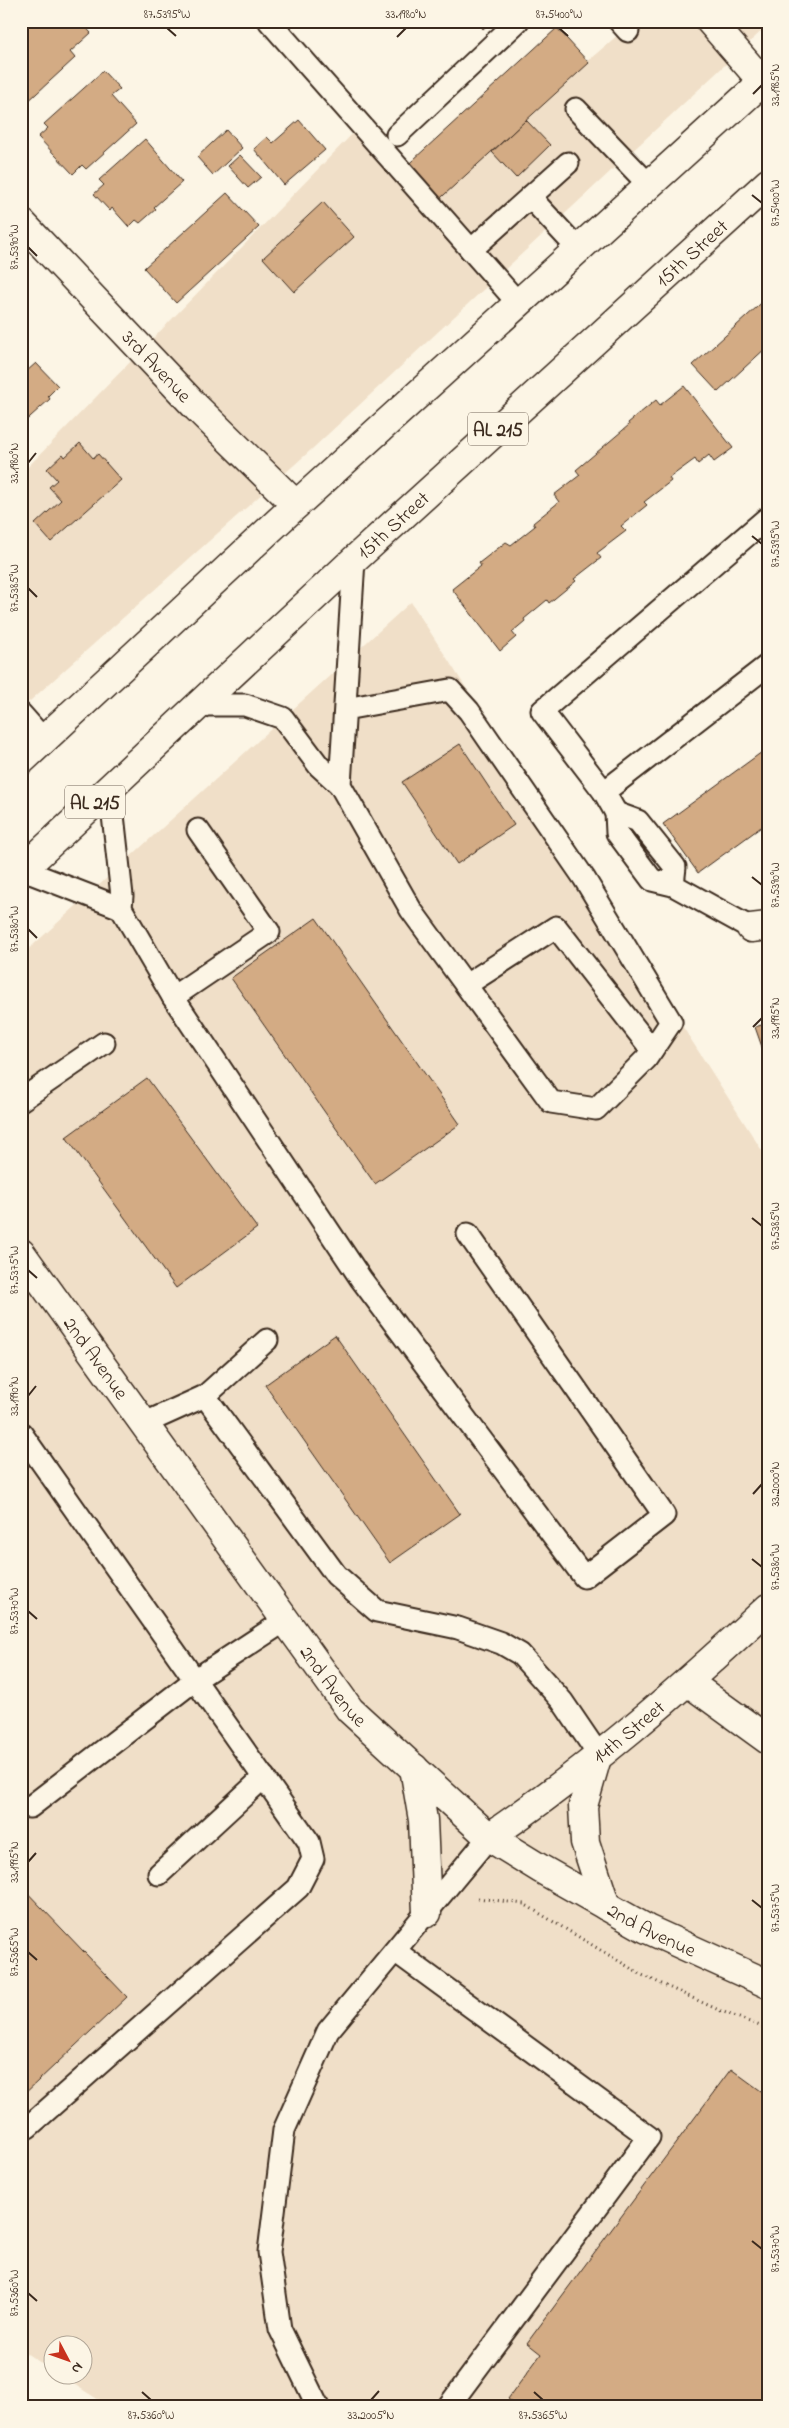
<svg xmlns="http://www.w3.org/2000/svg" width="789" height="2428" font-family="'Indie Flower',sans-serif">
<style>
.built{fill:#f0dfc8}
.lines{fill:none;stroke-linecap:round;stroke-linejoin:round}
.stream{stroke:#738ca0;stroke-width:11}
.building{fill:#d3ab84;stroke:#3b2a1e}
.lane-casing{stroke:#3b2a1e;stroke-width:25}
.street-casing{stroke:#3b2a1e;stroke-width:31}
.secondary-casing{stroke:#3b2a1e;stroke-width:31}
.primary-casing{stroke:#3b2a1e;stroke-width:31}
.path{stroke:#3b2a1e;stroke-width:3;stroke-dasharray:1 4;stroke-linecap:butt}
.lane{stroke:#fcf5e5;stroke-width:21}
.street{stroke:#fcf5e5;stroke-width:28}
.secondary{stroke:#fcf5e5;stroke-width:28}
.primary{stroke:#fcf5e5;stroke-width:28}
.ticks{fill:none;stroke:#3b2a1e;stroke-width:2}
.labels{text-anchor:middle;stroke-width:4;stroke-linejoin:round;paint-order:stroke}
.shield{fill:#fcf5e5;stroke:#75675a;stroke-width:1}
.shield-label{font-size:19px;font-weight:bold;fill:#3b2a1e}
.street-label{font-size:20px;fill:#3b2a1e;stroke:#fcf5e5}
.neatline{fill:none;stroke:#3b2a1e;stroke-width:2}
.ticks-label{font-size:12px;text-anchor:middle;fill:#3b2a1e}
</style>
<rect width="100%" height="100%" fill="#fcf5e5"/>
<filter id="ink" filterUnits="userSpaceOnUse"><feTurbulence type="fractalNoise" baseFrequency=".02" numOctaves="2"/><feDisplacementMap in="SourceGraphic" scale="10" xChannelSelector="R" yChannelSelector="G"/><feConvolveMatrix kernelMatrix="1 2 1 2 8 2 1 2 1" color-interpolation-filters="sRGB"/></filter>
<g filter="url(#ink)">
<g class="built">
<polygon points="634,21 768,21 768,25 312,449 21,709 21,474 361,125 427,200"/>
<polygon points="411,602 768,1160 768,2407 110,2407 61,2376 82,2376 82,2346 52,2346 52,2370 21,2350 21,956"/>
</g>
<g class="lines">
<polyline class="stream" points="21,2401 30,2407"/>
</g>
<g class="building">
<polygon points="21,21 80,21 91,33 70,52 75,58 24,105 21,101"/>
<polygon points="477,21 492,21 483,29"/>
<polygon points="557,28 589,63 433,205 401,171"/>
<polygon points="103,71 120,89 111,96 136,124 86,169 82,165 73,174 38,137 48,128 44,124"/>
<polygon points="299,120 325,150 284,185 254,149 267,137 273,143"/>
<polygon points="526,120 550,145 516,178 492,152"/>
<polygon points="226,130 242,148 213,175 197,157"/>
<polygon points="145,139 182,182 154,207 156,209 140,223 136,220 129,227 112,208 110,211 94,194 104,185 99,180"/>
<polygon points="240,155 261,177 248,188 228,166"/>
<polygon points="227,193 259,227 176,303 144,268"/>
<polygon points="323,202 354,237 294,292 263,258"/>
<polygon points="768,297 768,346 718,392 693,365"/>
<polygon points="36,363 58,386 48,396 50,399 21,425 21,365 27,371"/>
<polygon points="684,386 733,448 714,462 709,455 698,464 695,459 669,478 671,481 644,502 647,505 621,526 626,531 597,553 601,558 574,579 576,581 549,603 547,600 524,619 525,621 512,632 516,637 500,651 452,589 481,566 479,563 506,542 511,545 535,526 533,523 559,502 554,495 580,475 576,470 629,425 628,423 656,400 660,405"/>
<polygon points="80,443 93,458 98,454 121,480 51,542 35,524 61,500 49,487 57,480 47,469 63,454 65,457"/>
<polygon points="460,744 514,825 457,864 402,782"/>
<polygon points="762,752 768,759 768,830 764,825 698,873 663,824"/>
<polygon points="316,918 460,1124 375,1184 231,978"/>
<polygon points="768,1023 768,1064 755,1027"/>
<polygon points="147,1078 257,1228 176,1288 66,1137"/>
<polygon points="335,1335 460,1514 390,1563 265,1385"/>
<polygon points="21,1886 127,1997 21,2097"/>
<polygon points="731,2069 768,2096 768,2407 518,2407 508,2399 541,2354 527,2343"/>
</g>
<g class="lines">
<g class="lane-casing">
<g id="lane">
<polyline points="269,21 518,303"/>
<polyline points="619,21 628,31"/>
<polyline points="576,109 649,185"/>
<polyline points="397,135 518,21"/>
<polyline points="530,197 578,249"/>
<polyline points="471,250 568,163"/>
<polyline points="198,705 245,705 283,718 319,766 340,785"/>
<polyline points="345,709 450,690 469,711 584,878 671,1022 646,1059 596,1109 551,1102 411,910 340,785 354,560"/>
<polyline points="21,714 44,740"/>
<polyline points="110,788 122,896 121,908 173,997 361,1279 584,1577 664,1515 468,1234"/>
<polyline points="604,792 768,665"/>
<polyline points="616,813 604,792 542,711 766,519"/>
<polyline points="23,870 121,908"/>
<polyline points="673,885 675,867 638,821 616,813 617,833 652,880 673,885 751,928"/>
<polyline points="466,985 556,927 652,1050"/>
<polyline points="173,997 269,932 198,830"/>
<polyline points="21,1100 104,1043"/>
<polyline points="205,1396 336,1575 377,1611 458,1628 501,1643 520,1654 562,1701 598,1754"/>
<polyline points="143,1424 205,1396 267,1340"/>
<polyline points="21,1433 309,1842 313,1859 298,1888 28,2127 21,2130"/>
<polyline points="21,1806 30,1807 196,1679 286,1620"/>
<polyline points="159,1874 264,1777"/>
<polyline points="395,1951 649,2137 448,2407"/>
<polyline points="318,2407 280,2329 269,2252 284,2130 328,2031 489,1837"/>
</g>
</g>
<g class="street-casing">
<g id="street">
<polyline points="710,21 768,88"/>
<path id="s1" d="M21,222l176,186 99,97"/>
<polyline points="751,928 768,926"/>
<polyline points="688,1682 768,1740"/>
<path id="s2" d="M489,1837c99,-67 191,-147 279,-229"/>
</g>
</g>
<g class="secondary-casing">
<g id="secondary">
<path id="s3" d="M21,1253l329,457 139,127 52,32 106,60 121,55"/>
<polyline points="598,1754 583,1806 585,1842 606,1906"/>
<polyline points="414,1768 423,1820 427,1913"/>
</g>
</g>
<g class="primary-casing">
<g id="primary">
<polyline points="21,761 296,505 768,77"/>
<path id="s4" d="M21,871l333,-311 414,-377"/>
</g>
</g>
<polyline class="path" points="478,1898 524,1904 642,1975 721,2011 768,2029"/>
<use href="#lane" class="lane"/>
<use href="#street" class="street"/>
<use href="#secondary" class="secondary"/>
<use href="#primary" class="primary"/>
</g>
</g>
<path class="ticks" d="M167,28l9,8M559,28l9,8M397,37l9,-9M753,94l9,-9M752,195l10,8M28,247l9,9M28,463l8,-10M752,536l10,8M28,588l9,9M752,877l10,8M28,929l9,9M753,1027l9,-9M752,1218l10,8M28,1270l9,8M28,1396l8,-10M753,1494l9,-10M752,1559l10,8M28,1611l9,8M28,1862l8,-9M752,1900l10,8M28,1952l9,8M752,2241l10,8M28,2293l9,8M142,2392l9,8M534,2392l9,8M371,2400l8,-9"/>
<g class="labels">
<g class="shield">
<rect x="468" y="412.5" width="60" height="33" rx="4"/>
<rect x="65" y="785.5" width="60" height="33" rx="4"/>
</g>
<g class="shield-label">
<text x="498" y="436">AL 215</text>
<text x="95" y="809">AL 215</text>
</g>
<g class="street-label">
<text dy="7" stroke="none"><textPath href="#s4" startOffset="912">15th Street</textPath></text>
<text dy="7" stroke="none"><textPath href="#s1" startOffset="198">3rd Avenue</textPath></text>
<text dy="7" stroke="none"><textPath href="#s4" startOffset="508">15th Street</textPath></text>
<text dy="7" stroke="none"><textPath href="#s3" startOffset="129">2nd Avenue</textPath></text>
<text dy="7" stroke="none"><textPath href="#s3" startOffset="534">2nd Avenue</textPath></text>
<text dy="7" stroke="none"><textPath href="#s2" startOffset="175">14th Street</textPath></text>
<text dy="7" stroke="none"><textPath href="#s3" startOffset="939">2nd Avenue</textPath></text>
</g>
</g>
<rect width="789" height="2428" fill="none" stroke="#fcf5e5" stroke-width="55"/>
<g transform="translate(68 2360) rotate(131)"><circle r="24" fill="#fcf5e5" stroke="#afa495"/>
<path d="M0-4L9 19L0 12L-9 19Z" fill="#c8321e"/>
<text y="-8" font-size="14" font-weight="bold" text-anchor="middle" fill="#3b2a1e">N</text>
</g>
<rect x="28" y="28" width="734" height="2372" class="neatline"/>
<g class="ticks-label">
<text x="167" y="18">87.5395°W</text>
<text x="406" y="18">33.1980°N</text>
<text x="559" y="18">87.5400°W</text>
<text transform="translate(775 85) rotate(-90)" y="4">33.1985°N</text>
<text transform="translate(775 203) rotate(-90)" y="4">87.5400°W</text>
<text transform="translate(14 247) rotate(-90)" y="4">87.5390°W</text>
<text transform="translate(14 463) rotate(-90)" y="4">33.1980°N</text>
<text transform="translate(775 544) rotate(-90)" y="4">87.5395°W</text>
<text transform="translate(14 588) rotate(-90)" y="4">87.5385°W</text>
<text transform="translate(775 885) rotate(-90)" y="4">87.5390°W</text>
<text transform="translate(14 929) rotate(-90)" y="4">87.5380°W</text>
<text transform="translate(775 1018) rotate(-90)" y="4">33.1995°N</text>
<text transform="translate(775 1226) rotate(-90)" y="4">87.5385°W</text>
<text transform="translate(14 1270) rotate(-90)" y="4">87.5375°W</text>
<text transform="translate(14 1396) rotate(-90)" y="4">33.1990°N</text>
<text transform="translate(775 1484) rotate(-90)" y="4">33.2000°N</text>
<text transform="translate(775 1567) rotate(-90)" y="4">87.5380°W</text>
<text transform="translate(14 1611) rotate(-90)" y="4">87.5370°W</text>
<text transform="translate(14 1862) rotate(-90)" y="4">33.1995°N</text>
<text transform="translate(775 1908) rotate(-90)" y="4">87.5375°W</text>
<text transform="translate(14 1952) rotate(-90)" y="4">87.5365°W</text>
<text transform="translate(775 2249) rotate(-90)" y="4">87.5370°W</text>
<text transform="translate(14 2293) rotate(-90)" y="4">87.5360°W</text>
<text x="151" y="2419">87.5360°W</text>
<text x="371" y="2419">33.2005°N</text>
<text x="543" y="2419">87.5365°W</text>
</g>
</svg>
